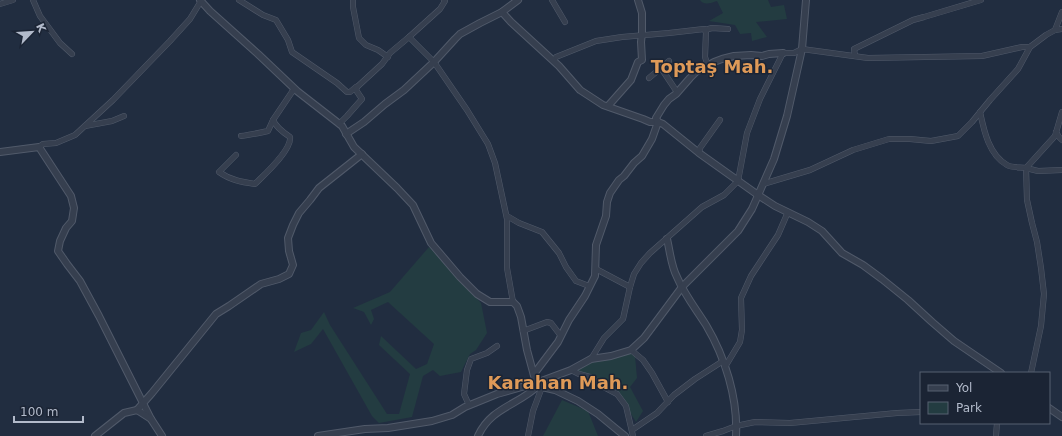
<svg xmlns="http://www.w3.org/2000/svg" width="1062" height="436" font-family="'DejaVu Sans',sans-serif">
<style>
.green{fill:#233c41}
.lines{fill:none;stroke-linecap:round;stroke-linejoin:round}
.minor-casing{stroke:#515a6a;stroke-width:6}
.tertiary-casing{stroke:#515a6a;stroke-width:8}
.minor{stroke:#363f4f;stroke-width:5}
.tertiary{stroke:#363f4f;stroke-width:6}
.labels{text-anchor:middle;stroke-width:3;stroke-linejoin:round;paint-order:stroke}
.district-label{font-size:18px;font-weight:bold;fill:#df9a58;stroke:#1b2434}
</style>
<rect width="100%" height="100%" fill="#212d40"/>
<g class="green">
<path d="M700,0h68l3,7 13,-2 3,14 -31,3 11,15 -15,4 -1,-8 -11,1 -5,-9 -26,-4 14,-8 -6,-12c-6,2 -13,5 -17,-1z"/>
<polygon points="429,247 481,303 487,333 476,350 470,354 461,372 440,376 433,370 423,376 412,417 379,423 372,416 323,329 311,344 294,352 301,333 311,330 324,312 330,325 387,414 399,414 410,374 379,345 381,336 416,369 427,364 434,344 388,302 371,310 374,319 371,325 364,312 353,308 390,292"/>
<polygon points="631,350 635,356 637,378 630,387 643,411 636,422 626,406 619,392 603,383 591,375 574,372 591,359"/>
<polygon points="562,400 588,411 598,436 543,436"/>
</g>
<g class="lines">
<g class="minor-casing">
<g id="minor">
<polyline points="33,0 40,16 60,43 72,54"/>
<polyline points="239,0 263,15 276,20 288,40 292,52 337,83 347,92 350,92 356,87"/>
<polyline points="353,0 353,7 359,38 366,45 378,50 388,57"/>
<polyline points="552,0 565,22"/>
<polyline points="0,4 13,0"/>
<polyline points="705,30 712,28 728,29"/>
<polyline points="1055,30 1062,12"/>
<polyline points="409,37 440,9 445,1 444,0"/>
<polyline points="855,56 854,49 913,20 924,17 981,0"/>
<polyline points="554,61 556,57 596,41 622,37 669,33 704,29 706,32 705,57 708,66"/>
<polyline points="669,61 661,68 677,92"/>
<polyline points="649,78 661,68"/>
<path d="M980,112c4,19 9,43 27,53 5,3 14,2 19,3l1,32 5,23 5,19 4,26 3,26 -3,32 -10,47"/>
<polyline points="1062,112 1055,136 1026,168 1038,171 1062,170"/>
<polyline points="339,124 347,116 362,99 356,90 357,87 382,64 390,53 409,37 434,62 467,110 488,144 495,163 507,219 507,268 513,302"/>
<polyline points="85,126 112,121 124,116"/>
<polyline points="1056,132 1059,137 1062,140"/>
<path d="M241,136c9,-1 18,-3 27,-5l5,-11"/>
<polyline points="39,147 43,144 56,143 75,135 113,100 170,41 190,19 201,1"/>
<polyline points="699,153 700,148 720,120"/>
<path d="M236,155l-17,17c11,8 23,10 36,12 9,-9 37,-34 35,-47 -6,-4 -14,-10 -17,-17l21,-31"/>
<polyline points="763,184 810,170 853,150 889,139 910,139 931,141 958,136 972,122 990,100 1018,69 1030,47"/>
<polyline points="507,216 519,223 542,232 559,253 566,267 576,281 589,286"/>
<polyline points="596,269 630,287"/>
<polyline points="523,331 547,322 551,323 561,336"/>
<polyline points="631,350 643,360 652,373 668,402"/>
<polyline points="591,359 604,338 623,319 630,287 634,274 641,263 650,253 702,207 724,195 738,181 747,133 760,99 783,53 794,53 802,49 868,58 982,56 1022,47 1030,47 1046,35 1055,30 1062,29"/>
<polyline points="725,367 740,342 742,330 741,298 751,276 778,235 788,212"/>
<polyline points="571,370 579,374 590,377 600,385 617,394 626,406 633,436"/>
<polyline points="469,405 464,394 467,370 471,359 487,353 497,346"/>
<polyline points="632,430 657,413 674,395 695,379 723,361"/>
<polyline points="528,436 533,411 542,387"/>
<polyline points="706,436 723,431 736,426 755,422 790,423 897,413 921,412"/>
<polyline points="996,436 997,423"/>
</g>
</g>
<g class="tertiary-casing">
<g id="tertiary">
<polyline points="200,0 210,11 258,54 297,91 342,126 354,147 397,188 413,205 431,243 460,277 477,294 490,302 513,302 517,306 521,317 527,350 536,383 542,387 555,390 578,401 598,414 615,428 625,436"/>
<polyline points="502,12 511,22 559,66 580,90 603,105 643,119 650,122 658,122 663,124 699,153 758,195 775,206 808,222 822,231 842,253 863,265 882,279 908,300 932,322 954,341 1001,373"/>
<polyline points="608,106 631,80 638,62 642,60 641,42 642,33 642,13 638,0"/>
<polyline points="346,134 364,122 385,104 404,90 434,62 455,39 460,34 480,23 502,12 518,0"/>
<polyline points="0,152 39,147 71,196 74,208 72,221 66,228 60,241 58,251 67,264 80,281 99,316 151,419"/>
<path d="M667,239c3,12 4,27 10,38 7,17 19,32 29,48 19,32 32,73 30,111"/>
<polyline points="534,374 558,342 569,320 585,296 595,276 596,245 606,216 607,202 610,193 619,180 624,176 634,163 642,156 652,139 658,122 656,118 664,105 669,99 676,94 690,78 696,72 714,62 722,59 734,56 751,55 762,56 769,54 783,53"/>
<polyline points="1049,408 1062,417"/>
<polyline points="137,410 152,393 216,314 229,306 261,284 279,279 289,274 293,265 289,251 288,238 293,225 299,213 310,200 319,188 362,154"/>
<polyline points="95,436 124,413 137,410 151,419 162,436"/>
<polyline points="318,436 365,429 388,428 432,421 452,415 465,407 497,394 536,383 571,370 591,359 611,356 631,350 644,338 682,287 738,231 752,209 774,159 787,116 802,49 806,0"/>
<path d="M478,436c13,-29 41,-31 61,-51"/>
</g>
</g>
<use href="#minor" class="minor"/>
<use href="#tertiary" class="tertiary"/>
</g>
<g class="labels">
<g class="district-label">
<text x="712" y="73">Toptaş Mah.</text>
<text x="558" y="389">Karahan Mah.</text>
</g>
</g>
<rect x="920" y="372" width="130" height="52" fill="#1b2434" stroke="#576070"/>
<rect x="928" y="385" width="20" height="6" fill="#363f4f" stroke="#576070"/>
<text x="956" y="392" font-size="12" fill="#b2baca">Yol</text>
<rect x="928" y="402" width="20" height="12" fill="#233c41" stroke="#576070"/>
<text x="956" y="412" font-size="12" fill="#b2baca">Park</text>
<g transform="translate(32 32) rotate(65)" stroke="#1b2434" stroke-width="3" paint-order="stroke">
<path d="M0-3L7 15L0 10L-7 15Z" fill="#b2baca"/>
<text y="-6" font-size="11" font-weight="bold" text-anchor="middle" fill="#b2baca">K</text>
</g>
<path d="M14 416v6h69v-6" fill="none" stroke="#b2baca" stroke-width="2"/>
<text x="20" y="416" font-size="12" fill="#b2baca" stroke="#1b2434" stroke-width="3" paint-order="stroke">100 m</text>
</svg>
